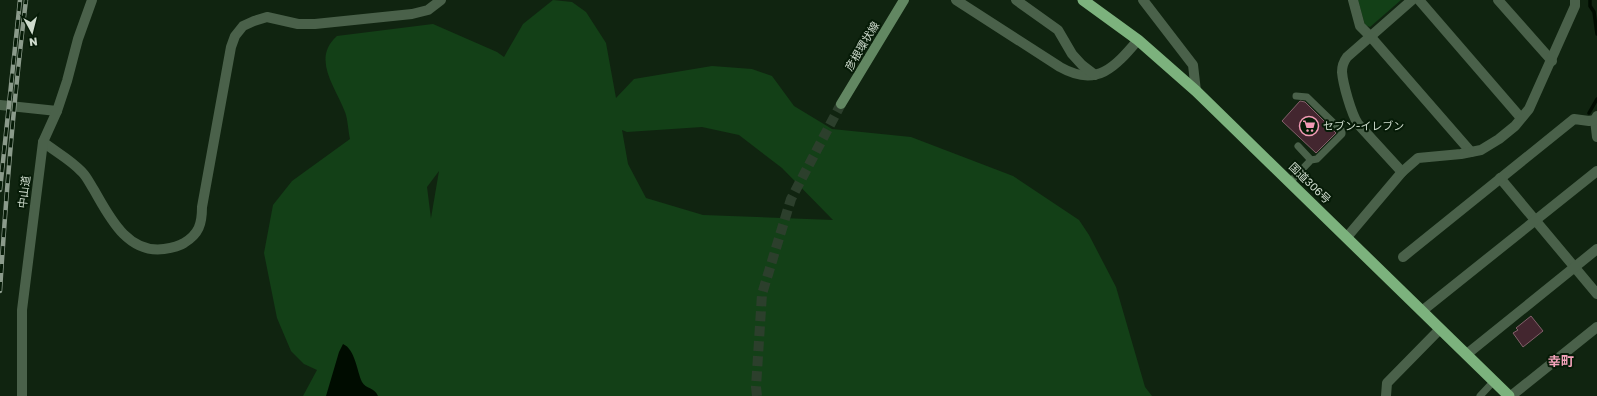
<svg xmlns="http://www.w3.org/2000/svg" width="1597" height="396" font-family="'Golos Text','Noto Sans JP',sans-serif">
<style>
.green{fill:#134017;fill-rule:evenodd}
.water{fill:#000c00}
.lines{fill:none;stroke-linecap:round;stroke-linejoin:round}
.stream{stroke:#000c00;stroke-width:3.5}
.building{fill:#43262f;stroke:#82606a}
.secondary-tunnel{stroke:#2c3f2c;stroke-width:10;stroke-dasharray:10 5;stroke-linecap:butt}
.service{stroke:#4a614a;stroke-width:7}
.minor{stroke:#4a614a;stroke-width:10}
.secondary{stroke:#628762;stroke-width:10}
.trunk{stroke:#7cb27d;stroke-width:11}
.rail-casing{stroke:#8b9b8b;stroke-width:4.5}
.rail{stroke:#061b07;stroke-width:3;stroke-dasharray:9;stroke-linecap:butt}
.labels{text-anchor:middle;stroke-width:4;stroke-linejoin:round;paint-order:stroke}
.street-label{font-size:11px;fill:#cedbcd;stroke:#061b07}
.poi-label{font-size:11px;fill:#cedbcd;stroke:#061b07;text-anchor:start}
.quarter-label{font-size:13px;font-weight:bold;fill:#f4a3bb;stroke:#061b07}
</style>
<rect width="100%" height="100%" fill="#102410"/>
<g class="green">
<path d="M553,0l19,2 14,10 20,31 10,55 18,-19 78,-13 40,3 20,7 22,30 38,23 79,8 102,39 66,44 10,15 27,52 29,100 7,9h-849l14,-26 -13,-6 -13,-13 -14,-33 -13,-65 9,-48 19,-24 58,-42c-2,-9 -2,-19 -5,-27 -9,-25 -34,-53 -8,-76l96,-12 64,28 7,5 19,-33zM702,127l37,8 43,33 51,52 -130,-5 -57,-17 -18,-34 -6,-34 5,2zM439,171l-8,47v1l-4,-32z"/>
<polygon points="1358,0 1401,0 1370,27 1365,25"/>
</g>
<path class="water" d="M343,344c12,5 14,27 19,38 4,7 12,5 16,14h-52l13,-44z"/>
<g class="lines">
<g class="stream">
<polyline points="1590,0 1590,6 1594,12 1597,34"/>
<polyline points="1589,113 1597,99"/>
</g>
</g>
<g class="building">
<polygon points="1300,101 1305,102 1336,133 1316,153 1282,121"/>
<polygon points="1531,316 1543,331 1523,347 1513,333 1518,330 1516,328"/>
</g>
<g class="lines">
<polyline class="secondary-tunnel" points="757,396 756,387 762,294 791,199 841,104"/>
<g class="service">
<polyline points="1298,146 1311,160"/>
<polyline points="1290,182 1311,160 1317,159 1342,134 1342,131 1307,97 1296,96"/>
<polyline points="1480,396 1494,381"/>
</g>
<g class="minor">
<path d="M956,0l104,67c37,21 55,0 78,-27"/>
<polyline points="1016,0 1058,30 1072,54 1082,65 1095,75"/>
<polyline points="1143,0 1193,65 1196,91"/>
<polyline points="1353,0 1360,26 1370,36 1471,152"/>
<polyline points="1419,0 1521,118"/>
<polyline points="1498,0 1552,61"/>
<polyline points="0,105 57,111"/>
<polyline points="1597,116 1595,120 1597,137"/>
<path d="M43,142c13,10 28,18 39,30 5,5 8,12 12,18 15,26 33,64 70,59 7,-1 14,-2 20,-6 15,-9 18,-19 18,-36l29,-160 4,-11 8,-10 11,-5 13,-4 31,7h17l97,-10 16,-4 13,-10"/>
<path d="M1402,172l-44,-48c-7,-11 -15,-40 -16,-52 0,-6 2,-11 5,-15l65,-57"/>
<polyline points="1500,178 1597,294"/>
<polyline points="1347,237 1402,172 1418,158 1461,154 1481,150 1499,139 1515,126 1529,109 1575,6 1575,0"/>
<polyline points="1403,257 1574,119 1589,121 1595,120"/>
<polyline points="1422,311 1597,171"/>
<polyline points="1467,354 1597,249"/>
<polyline points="22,396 22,310 43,142 57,111 67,81 78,39 92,0"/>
<polyline points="1386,396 1387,383 1440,329"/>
<polyline points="1511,396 1597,327"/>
</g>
<polyline class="secondary" points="841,104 904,0"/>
<polyline class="trunk" points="1083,0 1138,40 1196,91 1509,396"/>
<g class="rail-casing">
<g id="rail">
<polyline points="0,190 20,0"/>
<path d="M0,291c6,-98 14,-194 26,-291"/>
</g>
</g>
<use href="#rail" class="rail"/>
</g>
<defs>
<g id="supermarket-ring" transform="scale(1)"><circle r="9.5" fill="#061b07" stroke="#f19ab4" stroke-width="1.5"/><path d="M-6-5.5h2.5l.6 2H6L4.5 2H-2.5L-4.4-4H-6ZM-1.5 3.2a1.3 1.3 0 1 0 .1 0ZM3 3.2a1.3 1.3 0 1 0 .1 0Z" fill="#f19ab4"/></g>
</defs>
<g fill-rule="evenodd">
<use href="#supermarket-ring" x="1309" y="126"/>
</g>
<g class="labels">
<g class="street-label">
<text transform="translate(862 46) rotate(-59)" y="4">彦根環状線</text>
<text transform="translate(1310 183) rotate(44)" y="4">国道306号</text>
<text transform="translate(24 192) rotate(-83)" y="4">中山道</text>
</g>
<g class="poi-label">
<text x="1323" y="130">セブン-イレブン</text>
</g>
<g class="quarter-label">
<text x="1561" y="366">幸町</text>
</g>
</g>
<g transform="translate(32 32) rotate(173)" stroke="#061b07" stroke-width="3" paint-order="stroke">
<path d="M0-3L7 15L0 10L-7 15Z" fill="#cedbcd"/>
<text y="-6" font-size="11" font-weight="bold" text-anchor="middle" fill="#cedbcd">N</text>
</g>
</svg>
